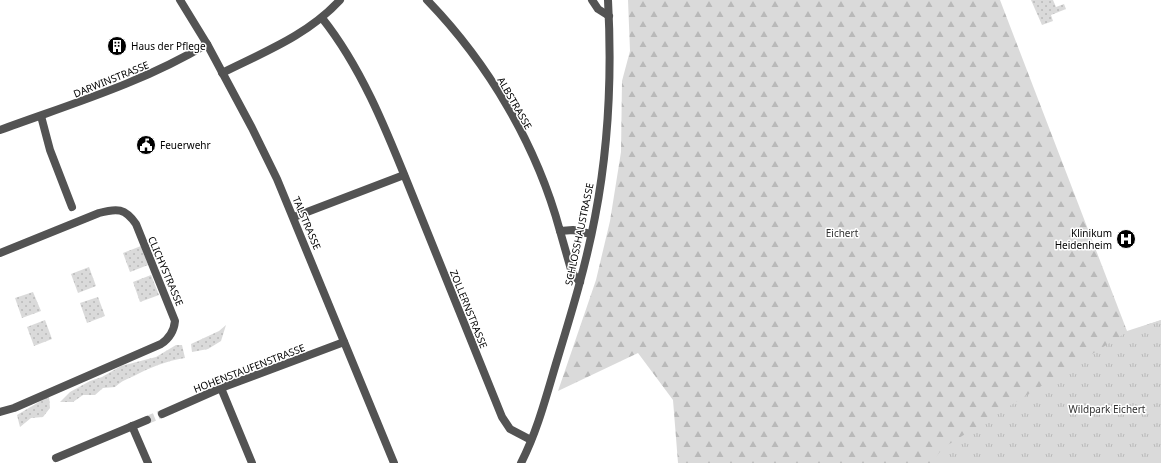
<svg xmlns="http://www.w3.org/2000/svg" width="1161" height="463" font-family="'Noto Sans',sans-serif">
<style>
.grass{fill:url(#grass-dots)}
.forest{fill:url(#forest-firs)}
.park{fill:url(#park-tufts)}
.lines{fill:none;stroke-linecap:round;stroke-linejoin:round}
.minor-tunnel{stroke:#d9d9d9;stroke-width:8;stroke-dasharray:8 4;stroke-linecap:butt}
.minor{stroke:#535353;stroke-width:8}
.labels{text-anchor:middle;stroke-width:3;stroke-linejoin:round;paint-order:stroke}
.poi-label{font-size:10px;fill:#000;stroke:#fff;text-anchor:start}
.street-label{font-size:10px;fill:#000;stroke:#fff}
.park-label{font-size:10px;fill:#313131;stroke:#fff}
</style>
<defs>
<pattern id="grass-dots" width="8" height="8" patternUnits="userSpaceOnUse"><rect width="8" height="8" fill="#dadada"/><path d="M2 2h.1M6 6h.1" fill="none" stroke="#b9b9b9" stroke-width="1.8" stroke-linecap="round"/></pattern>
<pattern id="forest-firs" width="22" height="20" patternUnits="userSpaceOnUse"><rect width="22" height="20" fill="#dadada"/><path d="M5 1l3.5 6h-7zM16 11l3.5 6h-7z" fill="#b9b9b9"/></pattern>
<pattern id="park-tufts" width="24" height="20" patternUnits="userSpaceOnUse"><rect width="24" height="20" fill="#dadada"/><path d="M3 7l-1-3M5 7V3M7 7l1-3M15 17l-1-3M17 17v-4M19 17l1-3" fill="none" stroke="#b9b9b9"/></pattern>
</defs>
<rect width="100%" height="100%" fill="#fff"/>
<g class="grass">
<polygon points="1031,0 1053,0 1056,7 1064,4 1066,9 1051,15 1053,21 1042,25"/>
<polygon points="141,246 148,265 130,272 123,253"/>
<polygon points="89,267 96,286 78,293 71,274"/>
<polygon points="151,275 159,295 140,302 133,282"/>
<polygon points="33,292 41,311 22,318 15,298"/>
<polygon points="98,297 105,316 87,323 80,303"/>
<polygon points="45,320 52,339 34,346 27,327"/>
<polygon points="226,325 221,341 208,349 192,352 191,344 219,331"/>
<path d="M176,345h6l3,13c-19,3 -34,9 -51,18 -9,4 -11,4 -19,11l-12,1 -8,7h-12l-10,7h-13l10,-10 20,-11 12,-4 19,-11 35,-9z"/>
<polygon points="49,396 50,408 43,417 31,418 20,427 17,415"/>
</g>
<polygon class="forest" points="628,0 1000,0 1127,331 1161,320 1161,463 678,463 673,400 638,353 558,391 596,280 610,221 621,152 622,81 630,51"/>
<polygon class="park" points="1161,320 1161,463 931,463 943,448 1127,332"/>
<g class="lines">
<polyline class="minor-tunnel" points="147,420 162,414"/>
<g class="minor">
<polyline points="180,0 207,44 252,128 277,179 394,463"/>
<path d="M427,0c62,64 110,146 133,231l13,-1 18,4"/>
<polyline points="592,0 598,9 609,16"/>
<path d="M322,18c43,54 68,122 94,186 29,71 57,142 86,213l8,12 21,11"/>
<path d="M222,73c42,-21 86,-38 118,-73"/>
<polyline points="41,116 50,150 72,207"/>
<path d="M0,130c71,-26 142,-47 207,-86"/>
<polyline points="294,217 404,175"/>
<polyline points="560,231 572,273 580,282"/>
<path d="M0,253l99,-40c18,-5 26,-5 37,11l39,97c-1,10 -5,17 -14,23l-147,64 -14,4"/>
<polyline points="221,388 252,463"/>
<polyline points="162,414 221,388 344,342"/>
<polyline points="132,426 148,463"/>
<polyline points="56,458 147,420"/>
<path d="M521,463c17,-33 26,-70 37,-106 14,-46 28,-92 37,-140 14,-72 17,-144 13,-217"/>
</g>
</g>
<defs>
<g id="building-disc" transform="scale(1)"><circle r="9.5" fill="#000" stroke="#fff"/><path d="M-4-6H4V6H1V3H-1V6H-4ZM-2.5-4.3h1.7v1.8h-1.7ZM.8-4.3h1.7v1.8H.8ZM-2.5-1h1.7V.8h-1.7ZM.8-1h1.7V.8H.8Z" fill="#fff"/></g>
<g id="civic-disc" transform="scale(1)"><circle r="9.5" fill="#000" stroke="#fff"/><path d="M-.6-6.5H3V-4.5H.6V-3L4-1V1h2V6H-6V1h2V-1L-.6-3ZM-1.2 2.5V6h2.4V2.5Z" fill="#fff"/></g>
<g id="hospital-disc" transform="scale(1)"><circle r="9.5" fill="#000" stroke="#fff"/><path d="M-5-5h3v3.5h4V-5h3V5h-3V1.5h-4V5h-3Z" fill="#fff"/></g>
</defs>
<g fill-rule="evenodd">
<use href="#building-disc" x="117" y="46"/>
<use href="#civic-disc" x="146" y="145"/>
<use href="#hospital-disc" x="1126" y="239"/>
</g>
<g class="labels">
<g class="poi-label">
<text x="131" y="50">Haus der Pflege</text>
<text x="160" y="149">Feuerwehr</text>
<text x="1112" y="237" text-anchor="end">Klinikum<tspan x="1112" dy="12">Heidenheim</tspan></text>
</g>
<g class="street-label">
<text transform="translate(111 79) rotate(-22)" y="4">DARWINSTRASSE</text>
<text transform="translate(515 103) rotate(60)" y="4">ALBSTRASSE</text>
<text transform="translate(307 223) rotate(67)" y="4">TALSTRASSE</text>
<text transform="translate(579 234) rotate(-78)" y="4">SCHLOSSHAUSTRASSE</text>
<text transform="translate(166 271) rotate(67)" y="4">CLICHYSTRASSE</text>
<text transform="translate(469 309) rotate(68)" y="4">ZOLLERNSTRASSE</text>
<text transform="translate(249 368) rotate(-21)" y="4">HOHENSTAUFENSTRASSE</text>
</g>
<g class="park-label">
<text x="842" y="237">Eichert</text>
<text x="1107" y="413">Wildpark Eichert</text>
</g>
</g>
</svg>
